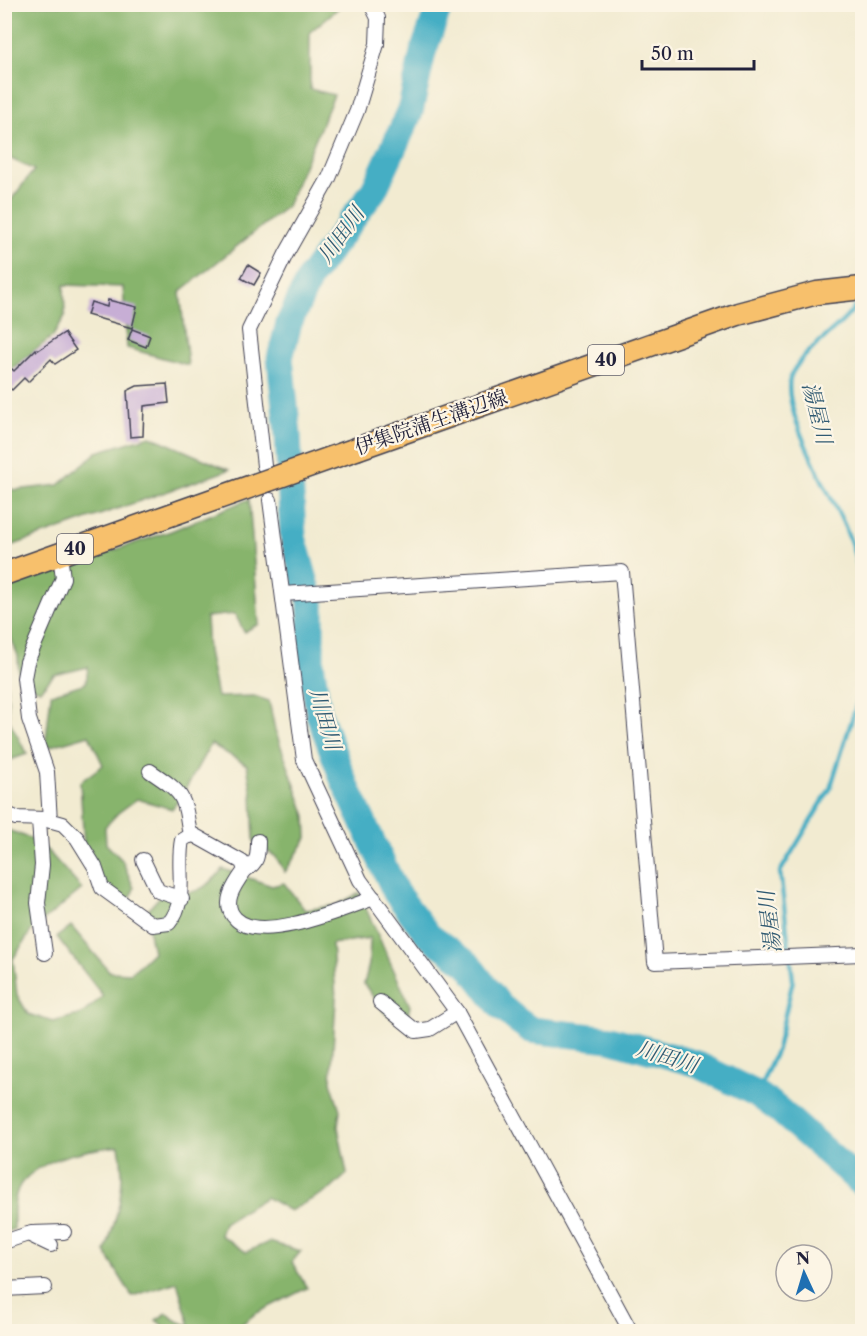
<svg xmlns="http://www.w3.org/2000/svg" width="867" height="1336" font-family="'Libre Caslon Text','Noto Serif JP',serif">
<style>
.forest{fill:#87b46c;stroke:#546b54;stroke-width:1.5}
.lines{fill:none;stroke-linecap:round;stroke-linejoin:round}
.stream{stroke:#45aec4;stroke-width:4.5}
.river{stroke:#45aec4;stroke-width:27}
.building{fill:#c7aed5}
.minor-casing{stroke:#414052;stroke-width:16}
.primary-casing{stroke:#414052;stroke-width:25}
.minor{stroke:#fff;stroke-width:14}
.primary{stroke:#f7c06c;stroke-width:22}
.primary-bridge-casing{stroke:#414052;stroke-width:25;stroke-linecap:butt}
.primary-bridge{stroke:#f7c06c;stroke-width:22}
.labels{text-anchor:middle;stroke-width:4.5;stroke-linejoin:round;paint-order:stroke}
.shield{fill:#fcf5e5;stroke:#63616e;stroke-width:1.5}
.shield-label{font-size:18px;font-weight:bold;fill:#22223b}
.street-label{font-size:20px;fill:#22223b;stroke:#fcf5e5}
.water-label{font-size:21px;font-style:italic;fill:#305a72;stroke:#fcf5e5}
</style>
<rect width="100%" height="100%" fill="#fcf5e5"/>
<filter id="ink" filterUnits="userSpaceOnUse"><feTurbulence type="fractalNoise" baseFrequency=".0167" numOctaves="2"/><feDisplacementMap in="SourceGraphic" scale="12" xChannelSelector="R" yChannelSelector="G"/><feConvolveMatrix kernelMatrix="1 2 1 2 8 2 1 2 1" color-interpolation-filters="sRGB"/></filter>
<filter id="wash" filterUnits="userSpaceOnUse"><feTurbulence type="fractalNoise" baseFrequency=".008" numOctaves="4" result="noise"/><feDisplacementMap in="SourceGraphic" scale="24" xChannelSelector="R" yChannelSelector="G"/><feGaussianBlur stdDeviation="1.35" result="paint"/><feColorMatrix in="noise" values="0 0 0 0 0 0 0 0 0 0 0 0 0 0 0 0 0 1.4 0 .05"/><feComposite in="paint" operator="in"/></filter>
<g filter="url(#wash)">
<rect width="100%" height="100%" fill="#f2ebd1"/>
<g class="forest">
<polygon points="5,5 342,5 310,32 310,89 334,95 287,206 180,292 188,365 127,348 123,287 64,285 65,316 53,336 5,374 4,209 34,170 5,156"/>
<polygon points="150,436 229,470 5,548 5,487 15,490 59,485 97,452"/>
<path d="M249,499l10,125 -15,8 -9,-18 -29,3 2,34 9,46 37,-1 15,5 6,29 31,86 1,22 -22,34 -9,-15 -22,-15 -2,-48 -5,-29 -36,-21c-14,22 -23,45 -39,65l-35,-10 -19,14 -13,14 1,17 16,16 12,28 -7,20 -36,-36 -17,-24 10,-2 -4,-64 23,-17 -14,-30 -44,13 6,-54 35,-11 2,-16 -34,8 -14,15 -21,-8 -1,-26 -10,-26h-3l-1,-43 167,-56z"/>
<polygon points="5,659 9,720 27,754 5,762"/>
<path d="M5,829l27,10 16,12 34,38 -51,42 -18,28 4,36 11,19 25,8 29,-8 21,-18 -46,-59 14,-11 39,46 21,1 22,-21 -8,-39 18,-20c30,2 41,-1 60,-24l49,17 12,-3 21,27 31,-5 23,-12 51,113 -5,22 -21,-16 -20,-28 5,-20 1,-26 -38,6 4,55 -5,83 9,28 -2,17 9,47 -16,15 -41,22 -24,-14 -42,26 -4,12 26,17 23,-10 32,9 -9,11 15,26 -52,26 -22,17 -62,1 -15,-12 11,-7 8,7 15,6 -13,-44 -45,14 -27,-44c13,-38 22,-66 14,-106 -32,4 -70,9 -95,34 -12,12 -10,34 -10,49l-9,3z"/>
</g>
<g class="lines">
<g class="stream">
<path d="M862,295c-15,32 -53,48 -70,78 -16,30 40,123 53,154 9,21 15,43 17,66"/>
<polyline points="757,1094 777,1049 793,980 780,872 830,789 862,687"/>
</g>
<polyline class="river" points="440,4 423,52 410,112 374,190 310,277 289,323 280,358 288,435 293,537 311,602 311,663 319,714 343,779 396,893 429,936 468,964 500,1006 517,1020 531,1030 610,1039 694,1063 757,1094 779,1110 862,1184"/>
</g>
<g id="blocks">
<g class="building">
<polygon points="248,265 261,273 254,285 241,278"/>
<polygon points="108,300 137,307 132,328 87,315 91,302 107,307"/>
<polygon points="132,329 150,336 146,347 128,340"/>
<polygon points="64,333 76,350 55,364 51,359 28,382 24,378 12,390 4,383 4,376 12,369 14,371 36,349 37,351"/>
<polygon points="167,384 169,403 144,406 143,436 130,437 127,391 137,386"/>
</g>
</g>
</g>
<g filter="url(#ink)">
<use href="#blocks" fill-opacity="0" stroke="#414052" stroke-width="1.5"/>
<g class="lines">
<g class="minor-casing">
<g id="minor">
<polyline points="264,466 249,330 286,254 329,178 357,111 377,44 378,18 371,4"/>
<polyline points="270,500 304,760 360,880 457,1012 631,1332"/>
<polyline points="283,594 622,572 655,962 862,954"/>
<path d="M150,771c34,23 34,23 40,65"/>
<path d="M4,813l12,5 29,1 18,5 14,14 18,29 7,21 51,37 16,-2c20,-24 7,-55 13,-83l10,-6 50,28 3,8c-10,14 -25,34 -9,49 25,25 107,-10 138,-21"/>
<polyline points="39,820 42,865 38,903 45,953"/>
<polyline points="50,821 47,772 29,719 24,678 27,662 63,578 60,555"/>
<polyline points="143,860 158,891 182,899"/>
<path d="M245,870c13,-7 13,-15 13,-29"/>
<polyline points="380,1002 416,1031 430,1029 457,1012"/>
<polyline points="31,1233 64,1232"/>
<polyline points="4,1242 28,1234 51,1245"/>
<polyline points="4,1289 45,1287"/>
</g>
</g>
<g class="primary-casing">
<g id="primary">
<polyline points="359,448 738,314 817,293 862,288"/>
<polyline points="4,574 145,524"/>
</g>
</g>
<use href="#minor" class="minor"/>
<use href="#primary" class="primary"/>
<g class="primary-bridge-casing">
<polyline id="primary-bridge" points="145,524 359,448"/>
</g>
<use href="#primary-bridge" class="primary-bridge"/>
</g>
</g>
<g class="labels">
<g class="shield">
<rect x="588" y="345" width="36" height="30" rx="4.5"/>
<rect x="57" y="534" width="36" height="30" rx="4.5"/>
</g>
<g class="shield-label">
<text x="606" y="366">40</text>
<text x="75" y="555">40</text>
</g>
<g class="street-label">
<text transform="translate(431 422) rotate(-19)" y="7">伊集院蒲生溝辺線</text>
</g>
<g class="water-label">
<text transform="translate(341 235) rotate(-54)" y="7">川田川</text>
<text transform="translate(817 413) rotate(76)" y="7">湯屋川</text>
<text transform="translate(325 719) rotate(74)" y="7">川田川</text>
<text transform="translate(770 922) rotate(-97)" y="7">湯屋川</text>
<text transform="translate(667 1057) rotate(17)" y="7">川田川</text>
</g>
</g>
<rect width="867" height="1336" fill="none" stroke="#fcf5e5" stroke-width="24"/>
<g transform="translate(804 1273) rotate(356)"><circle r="28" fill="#fcf5e5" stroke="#a5a1a1" stroke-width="1.5"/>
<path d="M0-4.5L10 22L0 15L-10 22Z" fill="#1f6fb2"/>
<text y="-9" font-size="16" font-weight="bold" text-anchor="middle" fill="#22223b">N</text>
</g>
<path d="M642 60v9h112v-9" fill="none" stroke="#22223b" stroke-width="3"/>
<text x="651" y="60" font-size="18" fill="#22223b" stroke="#fcf5e5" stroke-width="4.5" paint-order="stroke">50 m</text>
</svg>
